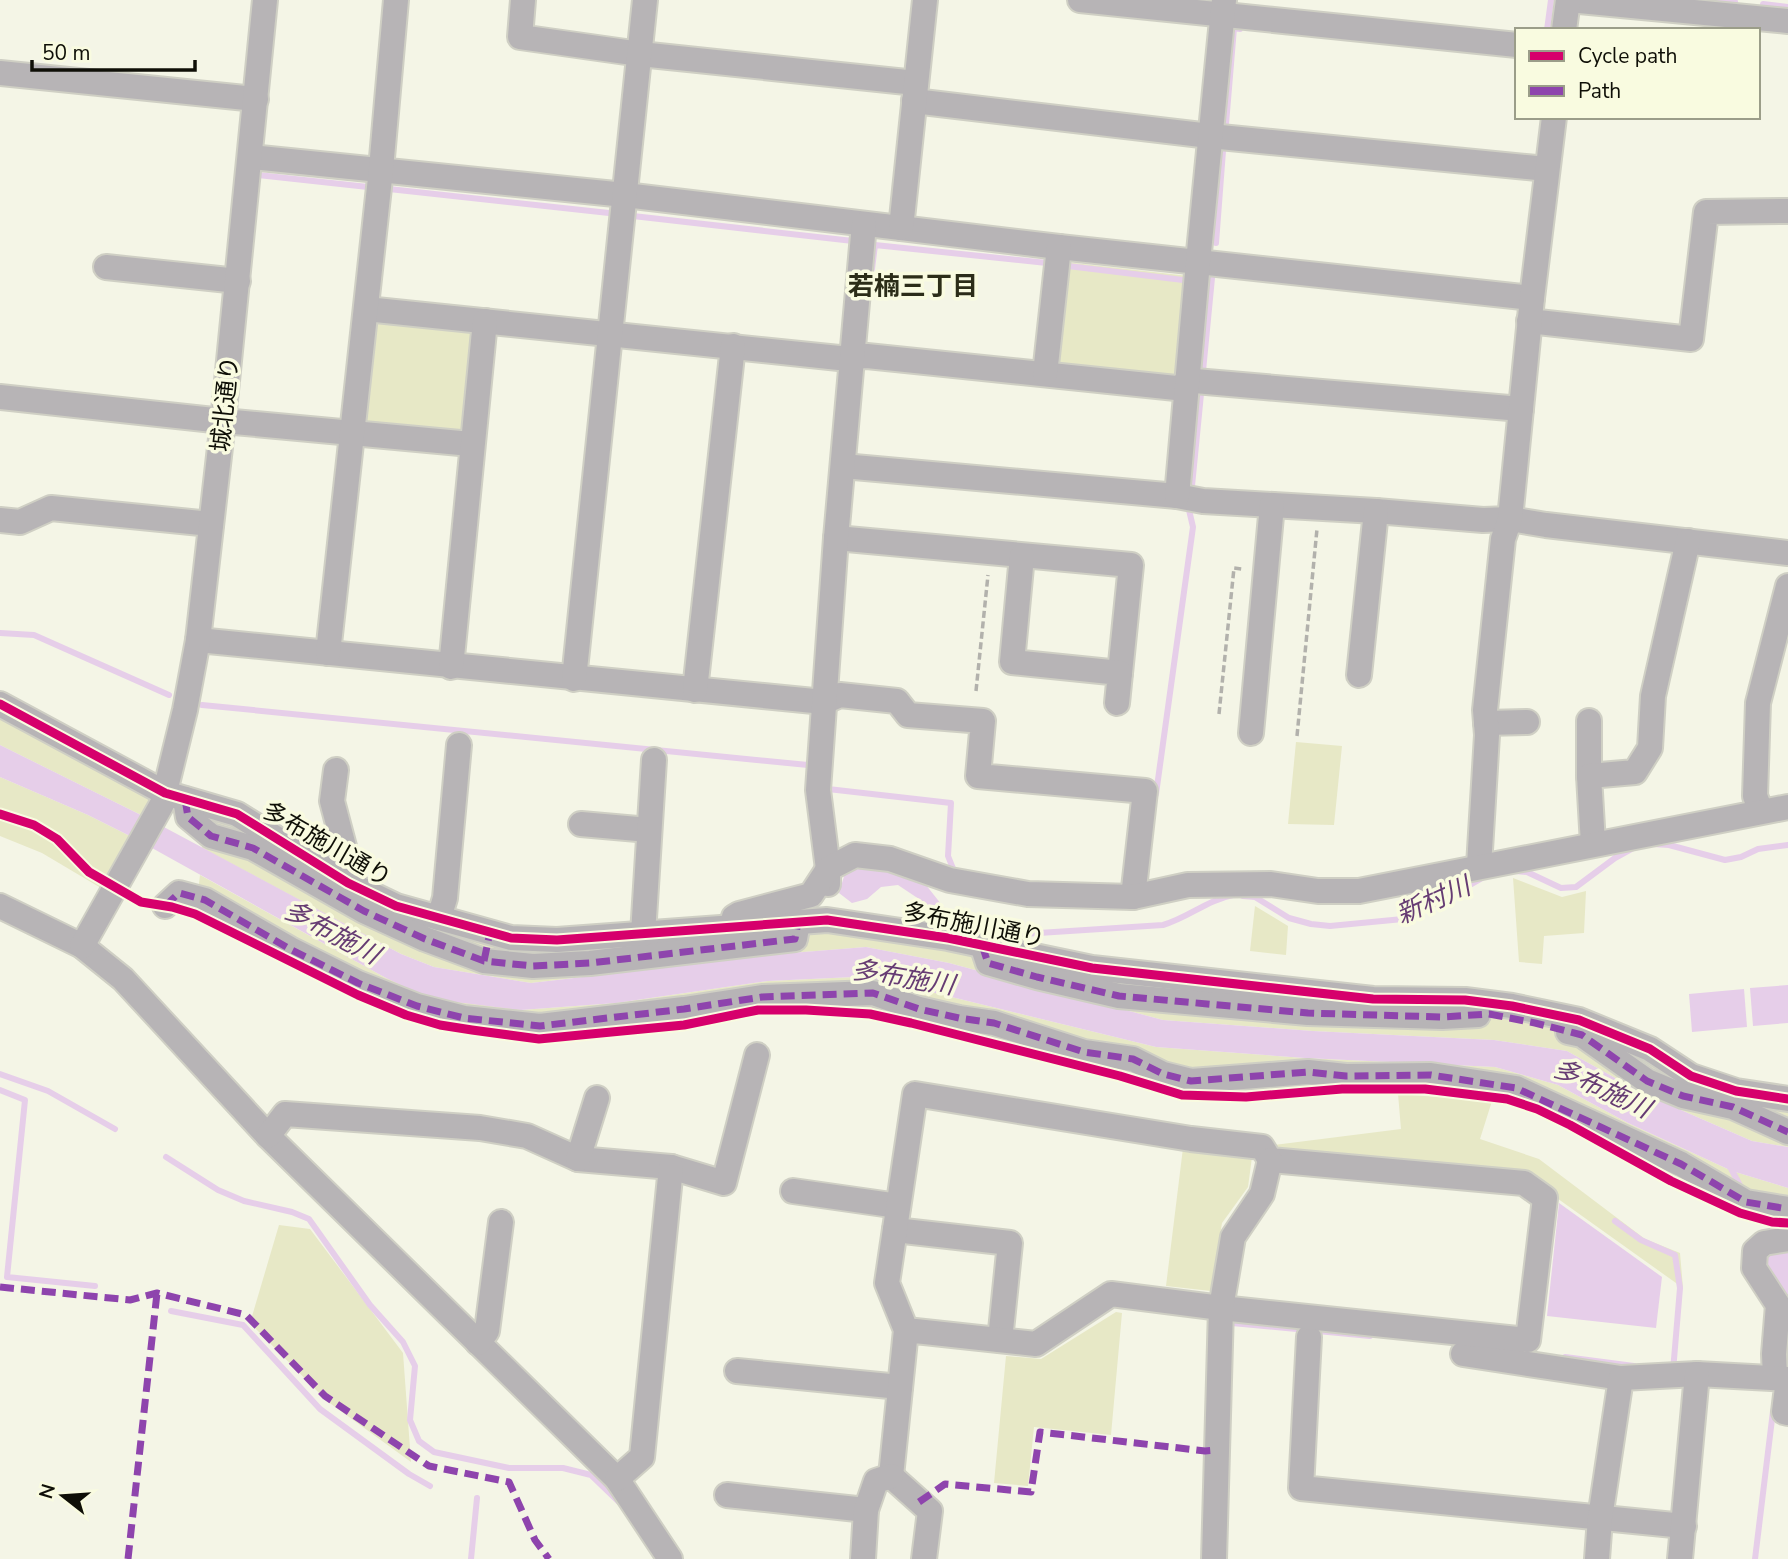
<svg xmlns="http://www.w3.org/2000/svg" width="1788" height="1559" font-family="'Nunito Sans','Noto Sans JP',sans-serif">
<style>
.green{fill:#e7e8c6}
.water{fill:#e6cee9}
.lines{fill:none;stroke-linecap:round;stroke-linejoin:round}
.stream{stroke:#e6cee9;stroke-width:6}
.minor-casing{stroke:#cfcfc4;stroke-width:28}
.path{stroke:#b2b1ac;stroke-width:3.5;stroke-dasharray:7 3.5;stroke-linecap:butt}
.minor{stroke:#b7b4b6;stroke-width:24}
.quiet{stroke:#8e44ad;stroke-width:7;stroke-dasharray:14 7;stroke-linecap:butt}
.cycleway-casing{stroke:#f9fbe0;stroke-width:13}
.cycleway{stroke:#d6006c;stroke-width:9}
.labels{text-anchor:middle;stroke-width:7;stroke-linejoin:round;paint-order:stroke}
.street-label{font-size:24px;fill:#0f0f07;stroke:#f9fbe0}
.neighbourhood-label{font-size:26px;font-weight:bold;fill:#2c2d18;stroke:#f9fbe0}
.water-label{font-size:26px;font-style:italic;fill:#663c73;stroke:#f9fbe0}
</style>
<rect width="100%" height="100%" fill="#f4f5e6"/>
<g class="green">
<polygon points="1065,262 1189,276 1181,372 1171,381 1061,371 1053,360"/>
<polygon points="371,318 478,329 466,438 359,427"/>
<polygon points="0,716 154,798 147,818 0,745"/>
<polygon points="1296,742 1342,746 1334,825 1288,824"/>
<polygon points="0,777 88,815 134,838 106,891 42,853 0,836"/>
<polygon points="206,818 247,831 371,907 524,951 813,928 959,950 1101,981 1376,1010 1482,1008 1599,1036 1690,1085 1788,1110 1788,1147 1752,1141 1642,1093 1567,1051 1494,1040 1313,1031 1163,1020 949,963 866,947 791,953 531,983 434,967 401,954 202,848"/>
<polygon points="200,875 386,978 521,1010 616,1003 768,981 854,977 931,992 1156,1047 1305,1058 1495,1067 1558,1085 1628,1123 1732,1171 1788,1188 1788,1218 1555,1110 1507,1094 1443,1085 1198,1092 1159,1083 881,1011 759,1005 445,1022 196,909"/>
<polygon points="1513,878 1562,897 1586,891 1584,933 1544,936 1542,964 1519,962"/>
<polygon points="1255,906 1288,926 1286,955 1250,951"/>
<polygon points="1398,1094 1492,1101 1480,1139 1539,1159 1645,1239 1680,1253 1683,1288 1554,1196 1282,1156 1274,1145 1401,1129"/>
<polygon points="1183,1148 1252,1157 1248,1187 1222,1223 1211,1291 1166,1286"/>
<polygon points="279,1225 310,1229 403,1353 411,1462 327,1401 250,1323"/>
<polygon points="1116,1312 1122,1313 1111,1435 1034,1427 1028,1486 994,1483 1006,1356 1041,1359"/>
</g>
<g class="water">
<polygon points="0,745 147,818 401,954 434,967 531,983 791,953 866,947 949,963 1163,1020 1313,1031 1494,1040 1567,1051 1642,1093 1752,1141 1788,1147 1788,1188 1732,1171 1628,1123 1558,1085 1495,1067 1305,1058 1156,1047 931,992 854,977 768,981 616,1003 521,1010 431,999 386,978 134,838 88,815 0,777"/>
<polygon points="856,865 875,865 922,880 949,914 928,905 898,885 881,887 867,899 852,903 839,893 845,873"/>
<polygon points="1788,985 1788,1023 1753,1026 1750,988"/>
<polygon points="1744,989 1747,1027 1692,1032 1689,994"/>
<polygon points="1559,1203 1662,1277 1656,1328 1547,1316"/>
<polygon points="1771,1249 1784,1249 1788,1253 1788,1296 1767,1276 1763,1257"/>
</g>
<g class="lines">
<g class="stream">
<polyline points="1718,0 1735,2"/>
<polyline points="1763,4 1788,7"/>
<polyline points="1547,30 1551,0"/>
<polyline points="1226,124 1234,28 1240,29"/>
<polyline points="258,175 368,187"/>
<polyline points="389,189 609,213"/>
<polyline points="633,216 853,241"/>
<polyline points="1216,243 1223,151"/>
<polyline points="1068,266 1183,280"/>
<polyline points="872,269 875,245 1047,263"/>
<polyline points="1203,371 1212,278"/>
<polyline points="1192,486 1201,394"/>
<polyline points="0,633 34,635 169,695"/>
<polyline points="202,705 808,765"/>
<polyline points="829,785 828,789 951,803 948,856 954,871"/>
<polyline points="1156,794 1193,527 1189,510"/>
<polyline points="1653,844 1669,845 1725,860 1741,857 1758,849 1788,845"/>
<polyline points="1515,871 1527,872 1561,888 1576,887 1615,858 1635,847"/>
<polyline points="1243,896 1255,897 1289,918 1311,924 1330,926 1403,919 1442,901 1484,877"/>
<path d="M943,910l60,21 20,3 140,-9c25,-7 44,-25 70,-30"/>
<polyline points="0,1074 48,1091 115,1129"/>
<polyline points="0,1090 25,1100 7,1277 95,1286"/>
<polyline points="166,1157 218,1190 244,1201 292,1212 309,1219 370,1305 403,1342 415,1366 410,1420 419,1441 434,1452 509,1468 563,1468 591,1475 619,1502"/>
<polyline points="1728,1163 1743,1191"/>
<polyline points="1615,1221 1641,1240 1675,1255 1680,1288 1673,1371"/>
<polyline points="171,1311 243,1325 320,1409 409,1474 430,1486"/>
<polyline points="1232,1323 1370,1336"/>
<polyline points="1565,1357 1634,1366"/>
<polyline points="471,1559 477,1498"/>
<polyline points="1755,1559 1773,1411"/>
</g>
<g class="minor-casing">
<g id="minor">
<polyline points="523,0 520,37 640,54 916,83"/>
<polyline points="1080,0 1517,45"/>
<polyline points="1569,0 1788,21"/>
<polyline points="1564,30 1568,0"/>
<polyline points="0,73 256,99"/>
<polyline points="914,101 1210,136 1547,169"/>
<polyline points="251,157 625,195 1059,247 1532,298"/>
<polyline points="901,228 925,0"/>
<polyline points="106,267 238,281"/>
<polyline points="366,309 839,358 867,356 1176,388 1195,381 1521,409"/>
<polyline points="1529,321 1691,339 1706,212 1788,211"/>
<polyline points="1045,374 1059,247"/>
<polyline points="0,397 223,421 471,444"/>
<polyline points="843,466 1177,496 1203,501 1376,511 1483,520 1510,519 1546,525 1788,553"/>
<polyline points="1177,496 1198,262 1224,0"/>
<polyline points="0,520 20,522 51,508 211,524"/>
<polyline points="836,538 1131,565 1120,673"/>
<polyline points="1022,556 1012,662 1120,673 1117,703"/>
<polyline points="198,640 824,702 840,695 897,701 908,715 983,721 978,776 1145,791 1133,897"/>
<polyline points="328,653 381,169 396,0"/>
<polyline points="451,667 485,321"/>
<polyline points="1359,675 1376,511"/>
<polyline points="574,679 645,0"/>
<polyline points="695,690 733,346"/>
<polyline points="0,704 165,793 237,814 348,883 396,906 511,938 557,940 827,920 948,938 1092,968 1373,999 1465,1000 1512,1006 1579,1020 1650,1049 1691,1076 1736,1091 1788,1099"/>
<polyline points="1486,723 1527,722"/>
<polyline points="1251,733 1272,505"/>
<polyline points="336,770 332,801 347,858 348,883"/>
<polyline points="1589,776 1589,721"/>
<polyline points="185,799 188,817 211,836 253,848 364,911 425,939 484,961 533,966 590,963 795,939 798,922"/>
<polyline points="1761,811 1755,796 1758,703 1788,586"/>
<polyline points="581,824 649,830"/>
<polyline points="1593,844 1589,776 1635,772 1650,748 1653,696 1688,541"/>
<polyline points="1479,866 1487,735 1485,710 1503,539 1510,519 1532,298 1554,117"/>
<polyline points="828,884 828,869 818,790 836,538 864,224"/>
<polyline points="0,906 82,946 123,979 268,1136 617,1479 670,1559"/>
<polyline points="165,906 179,893 205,900 290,949 358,983 417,1006 464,1018 540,1026 684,1009 762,997 873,993 919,1009 959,1018 994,1023 1084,1052 1133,1059 1163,1074 1191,1081 1308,1072 1346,1076 1431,1075 1516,1088 1681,1164 1746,1202 1788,1209"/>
<polyline points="734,917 739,914 811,895 828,869 855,855 890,859 950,880 1028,894 1133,897 1188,885 1271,884 1318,891 1359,891 1788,807"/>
<polyline points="439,918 445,898 459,745"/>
<polyline points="643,934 654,760"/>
<polyline points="982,945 988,963 1037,977 1119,996 1308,1013 1442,1017 1478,1015"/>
<polyline points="82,946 162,804 185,710 198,640 223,421 265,0"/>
<polyline points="1568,1032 1582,1035 1647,1081 1683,1096 1733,1107 1788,1132"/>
<polyline points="268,1136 285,1114 480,1128 527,1136 578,1159 671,1167 724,1183 757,1055"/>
<polyline points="578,1159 597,1098"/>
<polyline points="793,1191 898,1206"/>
<polyline points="895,1230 1010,1243 1000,1340"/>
<polyline points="1309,1337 1301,1488 1684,1526"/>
<polyline points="478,1343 487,1331 501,1222"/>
<polyline points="1463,1354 1621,1378"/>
<polyline points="737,1371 900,1387"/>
<polyline points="1775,1378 1774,1354 1778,1305 1754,1268 1755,1251 1764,1243 1788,1239"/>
<polyline points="891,1476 906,1330 887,1283 915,1094 1191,1139 1262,1147 1270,1160 1524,1183 1545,1198 1528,1340 1221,1308 1111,1294 1036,1344 906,1330"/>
<polyline points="891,1476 930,1511 924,1559"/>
<polyline points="617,1479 642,1457 671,1167"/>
<polyline points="727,1495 866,1510"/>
<polyline points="863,1559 866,1510 876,1481 891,1476"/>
<polyline points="1214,1559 1221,1308 1233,1237 1262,1194 1270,1160"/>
<polyline points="1597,1559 1600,1518 1621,1378 1697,1374 1788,1379 1784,1412 1788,1413"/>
<polyline points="1680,1559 1697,1374"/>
</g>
</g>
<g class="path">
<polyline points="976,691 988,575"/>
<polyline points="1219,714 1234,568 1242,569"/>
<polyline points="1297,736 1317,529"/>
</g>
<use href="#minor" class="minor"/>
<g class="quiet">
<polyline points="185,799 188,817 211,836 253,848 364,911 425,939 484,961 533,966 590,963 795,939 798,922"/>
<polyline points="165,906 179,893 205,900 290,949 358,983 417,1006 464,1018 540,1026 684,1009 762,997 873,993 919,1009 959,1018 994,1023 1084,1052 1133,1059 1163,1074 1191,1081 1308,1072 1346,1076 1431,1075 1516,1088 1681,1164 1746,1202 1788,1209"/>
<polyline points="982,945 988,963 1037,977 1119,996 1308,1013 1442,1017 1489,1014 1535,1023 1582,1035 1647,1081 1683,1096 1733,1107 1788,1132"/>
<polyline points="484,961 490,932"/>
<polyline points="0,1287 130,1300 157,1293 246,1315 325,1396 429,1466 509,1482 535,1540 549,1559"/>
<polyline points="919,1502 945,1484 1031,1492 1040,1432 1205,1451 1217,1450"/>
<polyline points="128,1559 157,1293"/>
</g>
<g class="cycleway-casing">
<g id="cycleway">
<polyline points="0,704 165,793 237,814 348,883 396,906 511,938 557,940 827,920 948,938 1092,968 1373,999 1465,1000 1512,1006 1579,1020 1650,1049 1691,1076 1736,1091 1788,1099"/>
<polyline points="0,814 34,825 57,839 89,872 141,902 172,907 195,914 358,995 406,1015 440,1025 472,1030 539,1039 684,1025 758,1010 806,1010 870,1014 911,1023 1120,1076 1182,1095 1246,1097 1342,1089 1425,1089 1507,1099 1537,1109 1570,1125 1671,1181 1740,1213 1772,1222 1788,1223"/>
</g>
</g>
<use href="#cycleway" class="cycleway"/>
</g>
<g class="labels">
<g class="street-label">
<text transform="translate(225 404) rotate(-84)" y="8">城北通り</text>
<text transform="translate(327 844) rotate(30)" y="8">多布施川通り</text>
<text transform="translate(974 925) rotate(11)" y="8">多布施川通り</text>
</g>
<g class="neighbourhood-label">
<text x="913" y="295">若楠三丁目</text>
</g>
<g class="water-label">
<text transform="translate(1433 900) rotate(-24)" y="9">新村川</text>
<text transform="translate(332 932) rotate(28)" y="9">多布施川</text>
<text transform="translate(903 977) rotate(9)" y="9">多布施川</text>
<text transform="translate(1602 1088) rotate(25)" y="9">多布施川</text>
</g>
</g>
<rect x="1515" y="28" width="245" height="91" fill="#f9fbe0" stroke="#9b9d89" stroke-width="2"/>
<rect x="1529" y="51" width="35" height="10" fill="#d6006c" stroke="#9b9d89" stroke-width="2"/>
<text x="1578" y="63" font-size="21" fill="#0f0f07">Cycle path</text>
<rect x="1529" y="86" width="35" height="10" fill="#8e44ad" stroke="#9b9d89" stroke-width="2"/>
<text x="1578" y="98" font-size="21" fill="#0f0f07">Path</text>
<g transform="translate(63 1496) rotate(287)" stroke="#f9fbe0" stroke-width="5" paint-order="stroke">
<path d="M0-5L12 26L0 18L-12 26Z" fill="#0f0f07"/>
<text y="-10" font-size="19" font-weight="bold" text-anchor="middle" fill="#0f0f07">N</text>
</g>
<path d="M32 60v10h163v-10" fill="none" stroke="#0f0f07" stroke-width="3.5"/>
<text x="42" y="60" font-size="21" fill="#0f0f07" stroke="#f9fbe0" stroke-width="5" paint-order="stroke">50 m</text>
</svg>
